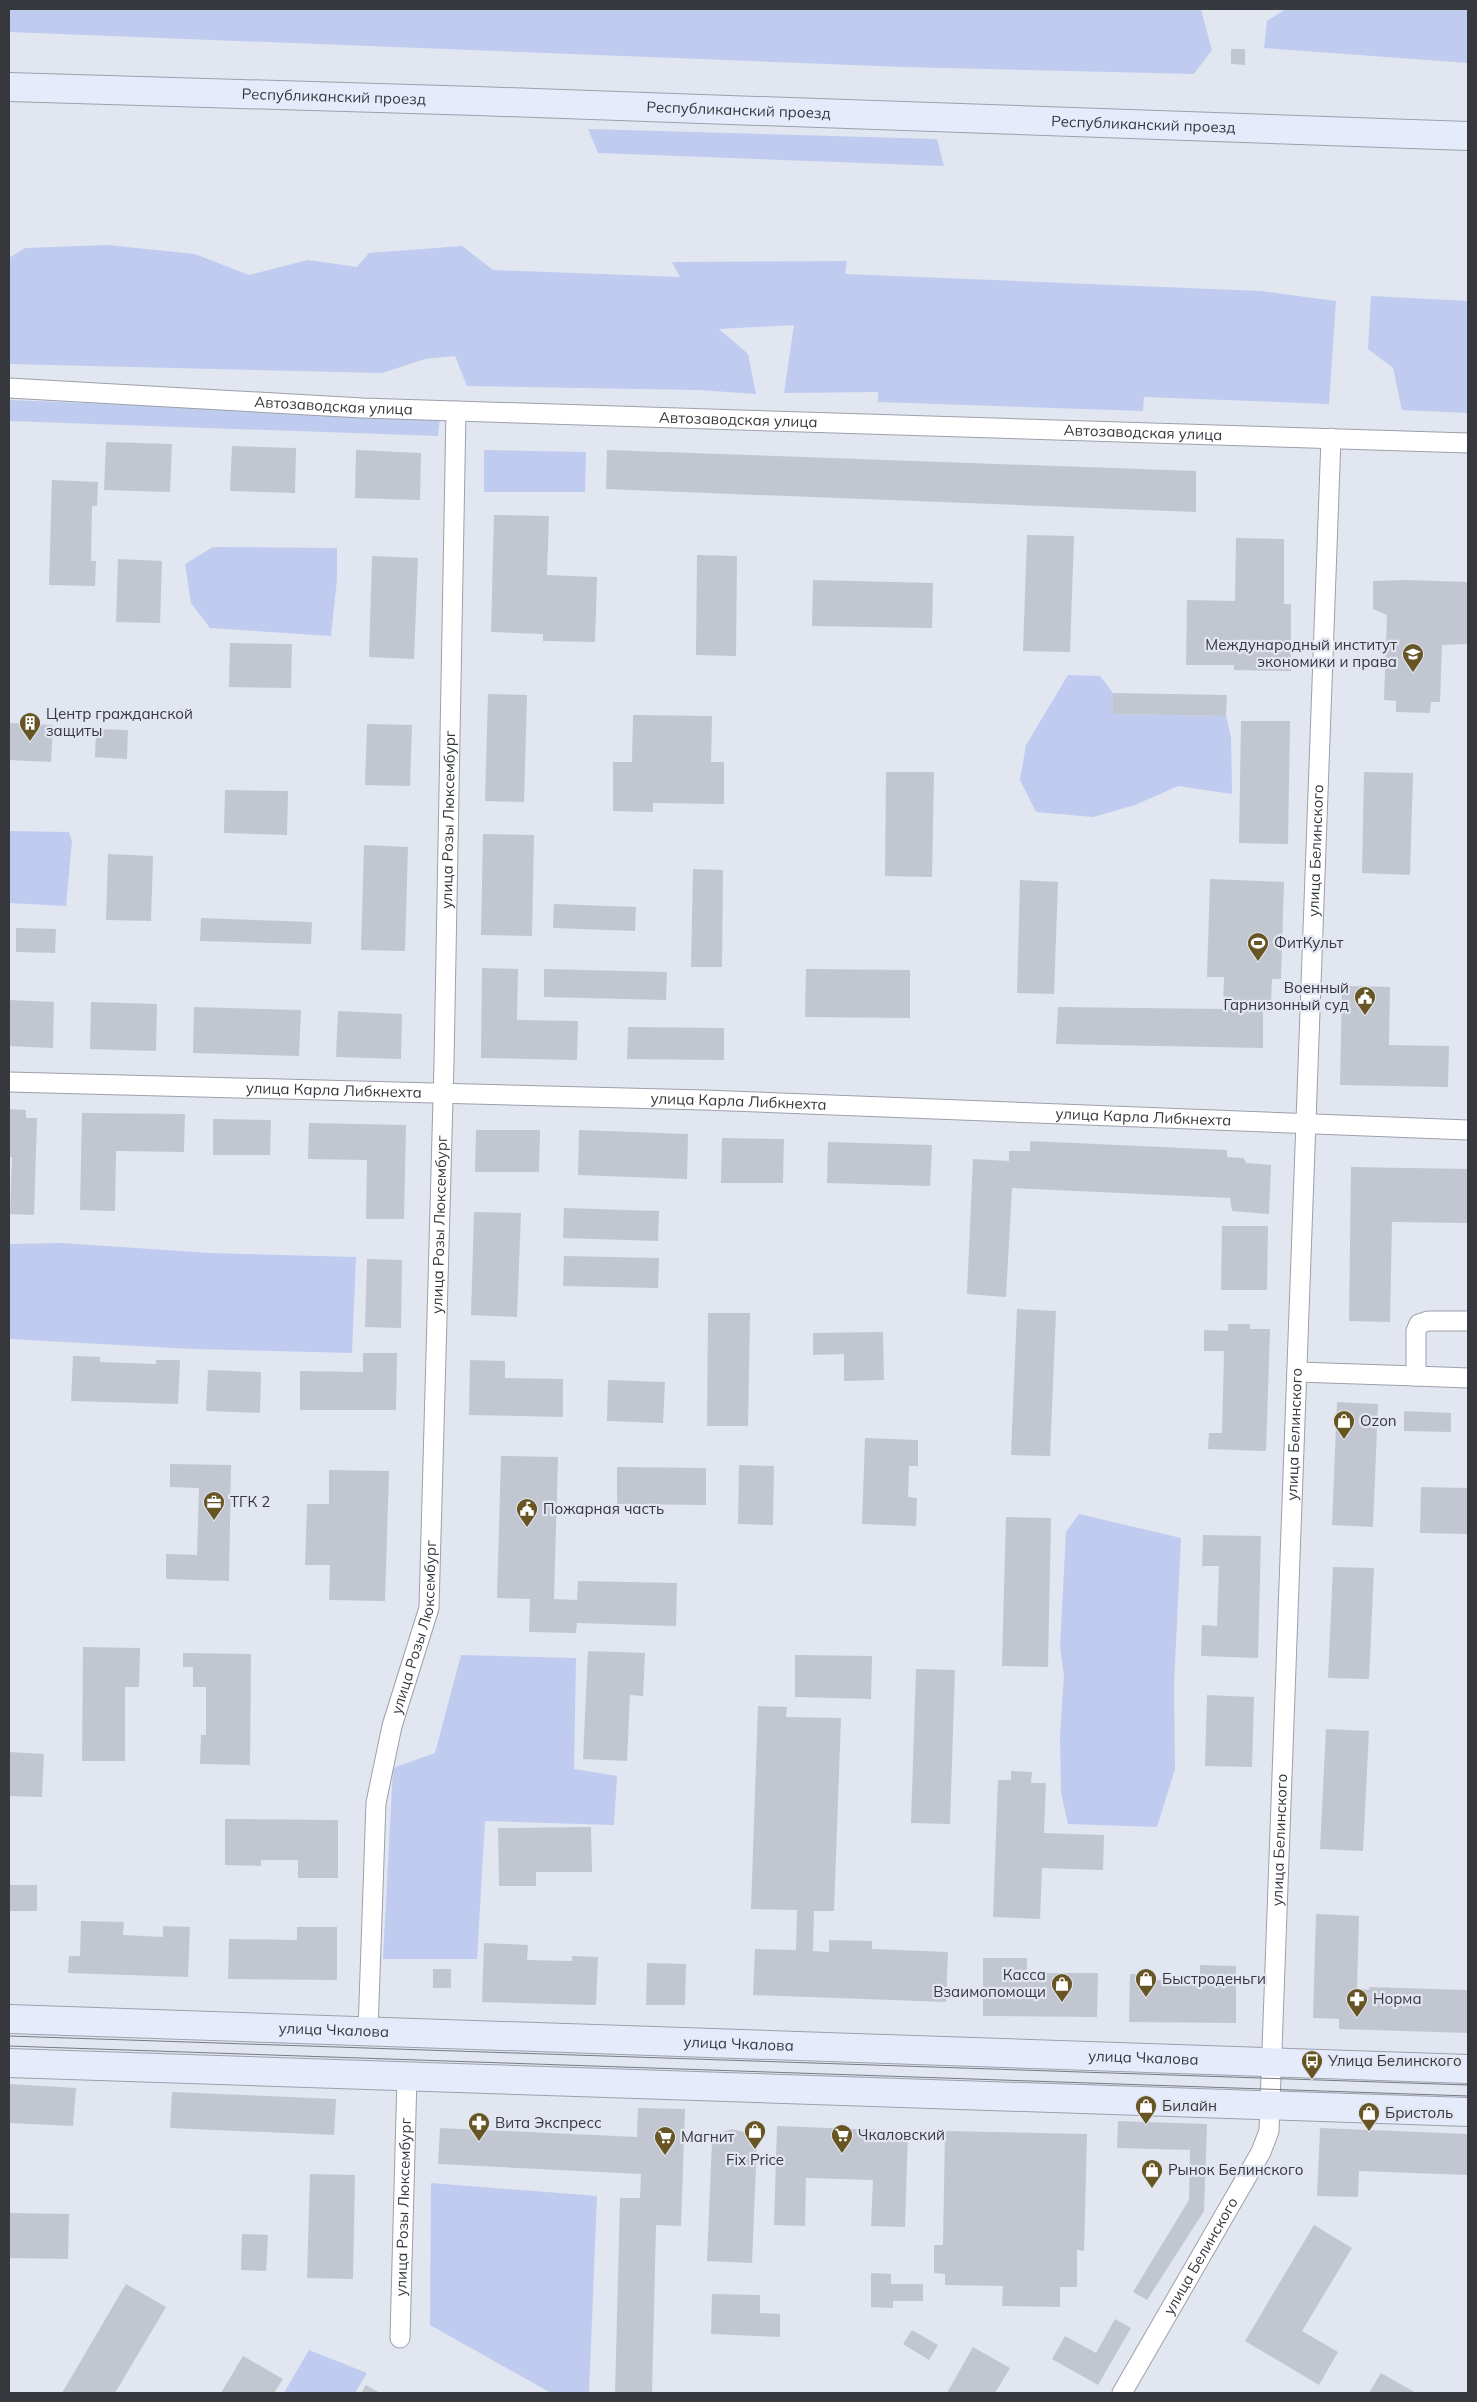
<svg xmlns="http://www.w3.org/2000/svg" width="1477" height="2402" font-family="Mulish,sans-serif">
<style>
.green{fill:#bfcbef}
.building{fill:#c2c6d1}
.lines{fill:none;stroke-linecap:round;stroke-linejoin:round}
.minor-casing{stroke:#9ca0aa;stroke-width:21}
.secondary-casing{stroke:#9ca0aa;stroke-width:30}
.minor{stroke:#fff;stroke-width:19}
.secondary{stroke:#e6ebfb;stroke-width:28}
.tram{stroke:#777981;stroke-width:1}
.labels{text-anchor:middle;stroke-width:4.5;stroke-linejoin:round;paint-order:stroke}
.street-label{font-size:15px;fill:#37383d;stroke:#e2e6f1}
.poi-label{font-size:15px;fill:#37383d;stroke:#e2e6f1;text-anchor:start}
</style>
<rect width="100%" height="100%" fill="#e2e6f1"/>
<g class="green">
<polygon points="9,9 1188,9 1201,10 1212,50 1194,74 903,67 9,32"/>
<polygon points="1286,9 1468,9 1468,63 1264,48 1267,21"/>
<polygon points="588,129 937,139 944,166 598,153"/>
<polygon points="107,245 195,254 249,275 308,260 357,267 369,253 462,246 493,270 680,277 672,262 847,261 845,274 1261,291 1336,301 1329,404 1144,397 1143,411 878,402 878,392 784,393 794,325 719,329 748,354 756,394 698,390 467,386 455,356 425,359 382,373 9,364 9,258 25,248"/>
<polygon points="1371,296 1468,301 1468,413 1402,410 1393,368 1368,349"/>
<polygon points="9,400 440,417 438,436 9,421"/>
<polygon points="484,450 586,452 585,492 484,492"/>
<polygon points="213,547 337,548 337,579 331,636 210,628 191,603 185,564"/>
<polygon points="1068,675 1100,676 1113,693 1113,714 1226,716 1231,737 1232,794 1178,786 1135,805 1093,817 1036,812 1020,780 1026,745"/>
<polygon points="9,831 69,832 72,841 66,906 9,903"/>
<polygon points="62,1243 210,1253 356,1257 352,1353 193,1349 9,1339 9,1244"/>
<polygon points="1079,1514 1181,1538 1174,1684 1175,1769 1157,1827 1068,1824 1061,1793 1060,1736 1064,1676 1060,1647 1066,1532"/>
<polygon points="461,1655 576,1658 574,1769 617,1776 614,1825 485,1821 477,1959 383,1959 393,1768 435,1753"/>
<polygon points="431,2183 597,2196 589,2393 551,2393 430,2325"/>
<polygon points="309,2350 367,2373 355,2393 284,2393"/>
</g>
<g class="building">
<polygon points="1231,49 1245,49 1245,65 1231,64"/>
<polygon points="106,442 172,444 170,492 104,490"/>
<polygon points="232,446 296,448 295,493 230,491"/>
<polygon points="356,450 421,453 420,500 355,498"/>
<polygon points="607,450 1196,471 1196,512 606,489"/>
<polygon points="52,480 98,482 97,506 92,506 91,561 96,561 95,586 49,585"/>
<polygon points="494,515 549,516 547,575 597,577 595,642 545,641 543,641 543,634 491,632"/>
<polygon points="1027,535 1074,536 1070,652 1023,651"/>
<polygon points="1236,538 1284,539 1284,604 1291,604 1291,671 1234,670 1234,665 1186,665 1187,600 1235,601"/>
<polygon points="697,555 737,556 736,656 696,655"/>
<polygon points="372,556 418,558 414,659 369,657"/>
<polygon points="118,559 162,561 160,623 116,622"/>
<polygon points="813,580 933,583 932,628 812,626"/>
<polygon points="1406,580 1468,582 1468,644 1442,645 1440,702 1431,702 1430,713 1396,712 1396,701 1384,700 1387,615 1373,609 1373,581"/>
<polygon points="230,643 292,644 291,688 229,687"/>
<polygon points="1113,693 1227,695 1226,716 1113,714"/>
<polygon points="488,694 527,695 524,802 485,801"/>
<polygon points="633,715 712,716 711,762 724,762 724,804 653,803 653,812 613,811 613,762 632,762"/>
<polygon points="1241,721 1290,721 1288,844 1239,843"/>
<polygon points="9,723 53,725 51,762 9,760"/>
<polygon points="367,724 412,725 410,786 365,785"/>
<polygon points="96,729 128,730 127,759 95,757"/>
<polygon points="886,772 934,772 932,877 885,876"/>
<polygon points="1364,772 1413,773 1410,875 1362,873"/>
<polygon points="225,790 288,791 287,835 224,833"/>
<polygon points="483,834 534,835 532,936 481,935"/>
<polygon points="364,845 408,847 405,951 361,950"/>
<polygon points="108,854 153,856 151,921 106,920"/>
<polygon points="693,869 723,870 722,967 691,967"/>
<polygon points="1210,879 1284,882 1281,979 1272,979 1271,1003 1263,1007 1263,1048 1056,1044 1058,1007 1223,1009 1224,977 1207,977"/>
<polygon points="1020,880 1058,882 1054,994 1017,993"/>
<polygon points="554,904 636,907 635,931 553,928"/>
<polygon points="201,918 312,922 311,944 200,941"/>
<polygon points="16,928 56,929 55,953 16,952"/>
<polygon points="482,968 518,969 517,1020 578,1021 577,1060 481,1058"/>
<polygon points="544,969 667,972 666,1000 544,997"/>
<polygon points="806,969 910,970 910,1018 805,1017"/>
<polygon points="1342,986 1390,987 1389,1045 1449,1046 1448,1087 1340,1085"/>
<polygon points="9,1000 54,1002 53,1048 9,1046"/>
<polygon points="91,1002 157,1004 156,1051 90,1049"/>
<polygon points="194,1007 301,1010 299,1056 193,1053"/>
<polygon points="338,1011 402,1014 401,1059 336,1057"/>
<polygon points="628,1027 724,1028 724,1060 627,1059"/>
<polygon points="9,1109 26,1110 26,1118 37,1118 34,1215 10,1214 12,1157 9,1157"/>
<polygon points="82,1113 185,1114 184,1152 116,1151 115,1211 80,1210"/>
<polygon points="213,1119 271,1120 270,1155 213,1155"/>
<polygon points="309,1123 406,1125 404,1219 366,1219 367,1160 308,1159"/>
<polygon points="476,1130 540,1130 539,1172 475,1172"/>
<polygon points="579,1130 688,1134 687,1179 578,1175"/>
<polygon points="722,1138 784,1139 783,1183 721,1183"/>
<polygon points="1030,1141 1227,1150 1227,1157 1244,1158 1246,1163 1271,1165 1269,1214 1232,1211 1230,1198 1012,1188 1006,1297 967,1294 973,1159 1009,1161 1009,1151 1030,1151"/>
<polygon points="828,1142 932,1145 930,1186 827,1183"/>
<polygon points="1351,1167 1468,1169 1468,1223 1392,1222 1390,1322 1349,1321"/>
<polygon points="564,1208 659,1211 658,1241 563,1238"/>
<polygon points="474,1212 521,1213 517,1317 471,1315"/>
<polygon points="1222,1226 1268,1226 1267,1290 1221,1290"/>
<polygon points="564,1256 659,1258 658,1288 563,1286"/>
<polygon points="367,1259 402,1260 401,1328 365,1327"/>
<polygon points="1017,1309 1056,1311 1050,1456 1011,1455"/>
<polygon points="708,1313 750,1313 748,1426 707,1426"/>
<polygon points="1228,1324 1250,1324 1250,1329 1270,1329 1266,1451 1208,1449 1209,1433 1222,1433 1224,1351 1204,1351 1204,1330 1228,1331"/>
<polygon points="883,1332 884,1380 844,1381 844,1354 813,1355 813,1333"/>
<polygon points="363,1353 397,1353 396,1410 300,1410 300,1371 363,1372"/>
<polygon points="73,1356 100,1357 100,1362 156,1364 156,1360 180,1360 178,1404 71,1401"/>
<polygon points="470,1360 505,1361 505,1378 563,1379 563,1417 469,1415"/>
<polygon points="208,1370 261,1372 260,1413 206,1411"/>
<polygon points="608,1380 665,1382 663,1423 607,1421"/>
<polygon points="1337,1402 1378,1404 1373,1527 1332,1525"/>
<polygon points="1404,1411 1451,1413 1451,1432 1404,1431"/>
<polygon points="865,1438 918,1440 918,1466 909,1466 908,1497 917,1498 916,1526 862,1524"/>
<polygon points="501,1456 558,1457 554,1599 577,1600 578,1581 677,1583 676,1626 577,1623 576,1633 529,1632 530,1599 497,1598"/>
<polygon points="170,1464 231,1465 229,1581 166,1579 166,1554 197,1555 199,1488 170,1487"/>
<polygon points="739,1465 774,1466 773,1525 738,1524"/>
<polygon points="617,1467 706,1468 706,1505 617,1504"/>
<polygon points="329,1470 389,1471 385,1601 329,1600 330,1565 305,1565 307,1504 329,1504"/>
<polygon points="1421,1487 1468,1488 1468,1534 1420,1533"/>
<polygon points="1006,1517 1051,1518 1048,1667 1002,1666"/>
<polygon points="1203,1535 1261,1536 1258,1658 1201,1656 1202,1625 1217,1626 1219,1566 1202,1566"/>
<polygon points="1333,1567 1374,1568 1369,1679 1328,1678"/>
<polygon points="83,1647 140,1648 139,1687 125,1687 125,1761 82,1761"/>
<polygon points="588,1651 645,1653 643,1696 630,1695 627,1761 583,1759"/>
<polygon points="183,1653 251,1654 250,1765 200,1764 201,1735 206,1735 206,1687 193,1687 193,1667 183,1667"/>
<polygon points="795,1655 872,1656 871,1699 795,1697"/>
<polygon points="916,1669 955,1670 950,1824 911,1823"/>
<polygon points="1207,1695 1254,1697 1252,1767 1205,1766"/>
<polygon points="758,1706 787,1707 786,1717 841,1718 834,1911 814,1911 813,1951 829,1952 829,1940 872,1941 872,1949 948,1952 946,2002 753,1995 755,1949 796,1950 797,1910 751,1909"/>
<polygon points="1326,1729 1369,1731 1363,1851 1320,1849"/>
<polygon points="9,1752 44,1754 42,1797 9,1796"/>
<polygon points="1011,1771 1032,1772 1031,1783 1046,1783 1044,1833 1104,1835 1103,1870 1042,1868 1040,1919 993,1917 998,1780 1011,1780"/>
<polygon points="225,1819 338,1820 338,1878 298,1878 298,1860 261,1860 261,1866 225,1865"/>
<polygon points="591,1827 592,1872 536,1872 536,1886 499,1886 498,1828"/>
<rect x="9" y="1885" width="28" height="26"/>
<polygon points="1316,1914 1359,1916 1357,1989 1369,1990 1369,1987 1468,1990 1468,2033 1339,2029 1339,2019 1313,2018"/>
<polygon points="81,1921 124,1922 123,1935 163,1937 163,1926 190,1927 188,1977 68,1973 69,1956 80,1956"/>
<polygon points="297,1927 337,1927 337,1980 228,1979 229,1939 297,1940"/>
<polygon points="484,1943 528,1945 527,1960 572,1961 572,1956 598,1957 596,2005 482,2002"/>
<polygon points="983,1958 1027,1958 1027,1973 1098,1973 1097,2017 983,2016"/>
<polygon points="647,1963 686,1964 685,2005 646,2005"/>
<polygon points="1200,1965 1236,1966 1236,2023 1129,2022 1130,1974 1156,1975 1156,1980 1200,1981"/>
<rect x="433" y="1969" width="18" height="19"/>
<polygon points="9,2084 76,2088 73,2126 9,2123"/>
<polygon points="172,2092 336,2099 334,2135 170,2128"/>
<polygon points="638,2108 685,2109 681,2226 656,2225 652,2393 615,2393 620,2198 640,2198 641,2174 438,2164 440,2128 637,2137"/>
<polygon points="1118,2121 1207,2124 1204,2211 1147,2300 1133,2292 1189,2200 1190,2150 1117,2148"/>
<polygon points="777,2126 908,2131 905,2227 871,2226 873,2180 806,2178 805,2226 774,2225"/>
<polygon points="1320,2128 1468,2134 1468,2175 1359,2171 1358,2197 1317,2196"/>
<polygon points="731,2129 749,2133 757,2142 752,2263 707,2261 712,2140 720,2133"/>
<polygon points="945,2131 1087,2134 1084,2251 1077,2250 1077,2287 1060,2287 1060,2307 1002,2306 1003,2286 945,2285 945,2274 934,2273 934,2245 943,2245"/>
<polygon points="310,2174 355,2175 353,2279 307,2278"/>
<polygon points="9,2213 69,2214 68,2259 9,2258"/>
<polygon points="1314,2225 1352,2248 1302,2331 1338,2352 1319,2385 1245,2341"/>
<polygon points="242,2234 268,2235 266,2271 241,2270"/>
<polygon points="871,2273 891,2274 891,2284 923,2284 923,2301 893,2301 893,2308 871,2307"/>
<polygon points="126,2284 166,2307 115,2393 62,2393"/>
<polygon points="712,2294 760,2295 760,2313 780,2314 780,2337 711,2334"/>
<polygon points="1115,2319 1131,2328 1098,2385 1052,2359 1065,2336 1096,2353"/>
<polygon points="912,2330 938,2345 929,2360 903,2344"/>
<polygon points="973,2347 1010,2368 995,2393 947,2393"/>
<polygon points="243,2356 283,2379 274,2393 221,2393"/>
<polygon points="1381,2373 1416,2393 1369,2393"/>
<polygon points="366,2385 380,2393 361,2393"/>
</g>
<g class="lines">
<g class="minor-casing">
<g id="minor">
<path id="s1" d="M9,388l353,20 1106,35"/>
<path id="s2" d="M9,1082l695,18 764,30"/>
<polyline points="1468,1321 1428,1321 1419,1324 1416,1331 1416,1376 1468,1378"/>
<polyline points="1297,1372 1416,1376"/>
<path id="s3" d="M368,2031l8,-228 16,-77 37,-118 15,-545 12,-652"/>
<path id="s4" d="M400,2338l7,-262"/>
<path id="s5" d="M1122,2393l139,-241 8,-21 62,-1693"/>
</g>
</g>
<g class="secondary-casing">
<g id="secondary">
<path id="s6" d="M9,87l468,14 991,35"/>
<path id="s7" d="M9,2019l1459,50"/>
<polyline points="9,2063 1468,2112"/>
</g>
</g>
<use href="#minor" class="minor"/>
<use href="#secondary" class="secondary"/>
<g class="tram">
<polyline points="9,2036 1468,2085"/>
<polyline points="9,2046 1468,2096"/>
</g>
</g>
<defs>
<g id="university-pin" transform="scale(1.125)"><path d="M0 17L-7.5 6A9.5 9.5 0 1 1 7.5 6Z" fill="#675624" stroke="#e2e6f1"/><path d="M0-5L7-2L0 1L-7-2ZM-4 1L0 2.5L4 1V4Q0 6-4 4Z" fill="#fff"/></g>
<g id="building-pin" transform="scale(1.125)"><path d="M0 17L-7.5 6A9.5 9.5 0 1 1 7.5 6Z" fill="#675624" stroke="#e2e6f1"/><path d="M-4-6H4V6H1V3H-1V6H-4ZM-2.5-4.3h1.7v1.8h-1.7ZM.8-4.3h1.7v1.8H.8ZM-2.5-1h1.7V.8h-1.7ZM.8-1h1.7V.8H.8Z" fill="#fff"/></g>
<g id="stadium-pin" transform="scale(1.125)"><path d="M0 17L-7.5 6A9.5 9.5 0 1 1 7.5 6Z" fill="#675624" stroke="#e2e6f1"/><path d="M0-5a6.5 5 0 1 0 0 10a6.5 5 0 1 0 0-10ZM-3.5-1.8h7v3.6h-7Z" fill="#fff"/></g>
<g id="civic-pin" transform="scale(1.125)"><path d="M0 17L-7.5 6A9.5 9.5 0 1 1 7.5 6Z" fill="#675624" stroke="#e2e6f1"/><path d="M-.6-6.5H3V-4.5H.6V-3L4-1V1h2V6H-6V1h2V-1L-.6-3ZM-1.2 2.5V6h2.4V2.5Z" fill="#fff"/></g>
<g id="shop-pin" transform="scale(1.125)"><path d="M0 17L-7.5 6A9.5 9.5 0 1 1 7.5 6Z" fill="#675624" stroke="#e2e6f1"/><path d="M-5-2.5h2.3a2.7 3.5 0 0 1 5.4 0H5L5.5 6h-11ZM-1.5-2.5h3a1.5 2.3 0 0 0-3 0Z" fill="#fff"/></g>
<g id="office-pin" transform="scale(1.125)"><path d="M0 17L-7.5 6A9.5 9.5 0 1 1 7.5 6Z" fill="#675624" stroke="#e2e6f1"/><path d="M-6-3h4V-5.5h4V-3h4V5H-6ZM-1-4.5V-3h2v-1.5ZM-6 0V1H6V0Z" fill="#fff"/></g>
<g id="pharmacy-pin" transform="scale(1.125)"><path d="M0 17L-7.5 6A9.5 9.5 0 1 1 7.5 6Z" fill="#675624" stroke="#e2e6f1"/><path d="M-2-6h4v4h4v4h-4v4h-4v-4h-4v-4h4Z" fill="#fff"/></g>
<g id="bus-pin" transform="scale(1.125)"><path d="M0 17L-7.5 6A9.5 9.5 0 1 1 7.5 6Z" fill="#675624" stroke="#e2e6f1"/><path d="M-5-6H5V4H4V6H2V4H-2V6H-4V4H-5ZM-3.5-4V0h7V-4ZM-3.5 1.2v1.5H-2V1.2ZM2 1.2v1.5H3.5V1.2Z" fill="#fff"/></g>
<g id="supermarket-pin" transform="scale(1.125)"><path d="M0 17L-7.5 6A9.5 9.5 0 1 1 7.5 6Z" fill="#675624" stroke="#e2e6f1"/><path d="M-6-5.5h2.5l.6 2H6L4.5 2H-2.5L-4.4-4H-6ZM-1.5 3.2a1.3 1.3 0 1 0 .1 0ZM3 3.2a1.3 1.3 0 1 0 .1 0Z" fill="#fff"/></g>
</defs>
<g fill-rule="evenodd">
<use href="#university-pin" x="1413" y="654"/>
<use href="#building-pin" x="30" y="723"/>
<use href="#stadium-pin" x="1258" y="943"/>
<use href="#civic-pin" x="1365" y="997"/>
<use href="#shop-pin" x="1344" y="1421"/>
<use href="#office-pin" x="214" y="1502"/>
<use href="#civic-pin" x="527" y="1509"/>
<use href="#shop-pin" x="1146" y="1979"/>
<use href="#shop-pin" x="1062" y="1984"/>
<use href="#pharmacy-pin" x="1357" y="1999"/>
<use href="#bus-pin" x="1312" y="2061"/>
<use href="#shop-pin" x="1146" y="2106"/>
<use href="#shop-pin" x="1369" y="2113"/>
<use href="#pharmacy-pin" x="479" y="2123"/>
<use href="#shop-pin" x="755" y="2131"/>
<use href="#supermarket-pin" x="842" y="2135"/>
<use href="#supermarket-pin" x="665" y="2137"/>
<use href="#shop-pin" x="1152" y="2170"/>
</g>
<g class="labels">
<g class="street-label">
<text dy="5" stroke="none"><textPath href="#s6" startOffset="325">Республиканский проезд</textPath></text>
<text dy="5" stroke="none"><textPath href="#s6" startOffset="730">Республиканский проезд</textPath></text>
<text dy="5" stroke="none"><textPath href="#s6" startOffset="1135">Республиканский проезд</textPath></text>
<text dy="5" stroke="none"><textPath href="#s1" startOffset="325">Автозаводская улица</textPath></text>
<text dy="5" stroke="none"><textPath href="#s1" startOffset="730">Автозаводская улица</textPath></text>
<text dy="5" stroke="none"><textPath href="#s1" startOffset="1135">Автозаводская улица</textPath></text>
<text dy="5" stroke="none"><textPath href="#s3" startOffset="1219">улица Розы Люксембург</textPath></text>
<text dy="5" stroke="none"><textPath href="#s5" startOffset="1582">улица Белинского</textPath></text>
<text dy="5" stroke="none"><textPath href="#s2" startOffset="325">улица Карла Либкнехта</textPath></text>
<text dy="5" stroke="none"><textPath href="#s2" startOffset="730">улица Карла Либкнехта</textPath></text>
<text dy="5" stroke="none"><textPath href="#s2" startOffset="1135">улица Карла Либкнехта</textPath></text>
<text dy="5" stroke="none"><textPath href="#s3" startOffset="814">улица Розы Люксембург</textPath></text>
<text dy="5" stroke="none"><textPath href="#s5" startOffset="998">улица Белинского</textPath></text>
<text dy="5" stroke="none"><textPath href="#s3" startOffset="409">улица Розы Люксембург</textPath></text>
<text dy="5" stroke="none"><textPath href="#s5" startOffset="592">улица Белинского</textPath></text>
<text dy="5" stroke="none"><textPath href="#s7" startOffset="325">улица Чкалова</textPath></text>
<text dy="5" stroke="none"><textPath href="#s7" startOffset="730">улица Чкалова</textPath></text>
<text dy="5" stroke="none"><textPath href="#s7" startOffset="1135">улица Чкалова</textPath></text>
<text dy="5" stroke="none"><textPath href="#s4" startOffset="131">улица Розы Люксембург</textPath></text>
<text dy="5" stroke="none"><textPath href="#s5" startOffset="158">улица Белинского</textPath></text>
</g>
<g class="poi-label">
<text x="1397" y="650" text-anchor="end">Международный институт<tspan x="1397" dy="17">экономики и права</tspan></text>
<text x="46" y="719">Центр гражданской<tspan x="46" dy="17">защиты</tspan></text>
<text x="1274" y="948">ФитКульт</text>
<text x="1349" y="993" text-anchor="end">Военный<tspan x="1349" dy="17">Гарнизонный суд</tspan></text>
<text x="1360" y="1426">Ozon</text>
<text x="230" y="1507">ТГК 2</text>
<text x="543" y="1514">Пожарная часть</text>
<text x="1046" y="1980" text-anchor="end">Касса<tspan x="1046" dy="17">Взаимопомощи</tspan></text>
<text x="1162" y="1984">Быстроденьги</text>
<text x="1373" y="2004">Норма</text>
<text x="1328" y="2066">Улица Белинского</text>
<text x="1162" y="2111">Билайн</text>
<text x="1385" y="2118">Бристоль</text>
<text x="495" y="2128">Вита Экспресс</text>
<text x="858" y="2140">Чкаловский</text>
<text x="681" y="2142">Магнит</text>
<text x="755" y="2165" text-anchor="middle">Fix Price</text>
<text x="1168" y="2175">Рынок Белинского</text>
</g>
</g>
<rect width="1477" height="2402" fill="none" stroke="#37383d" stroke-width="20"/>
</svg>
